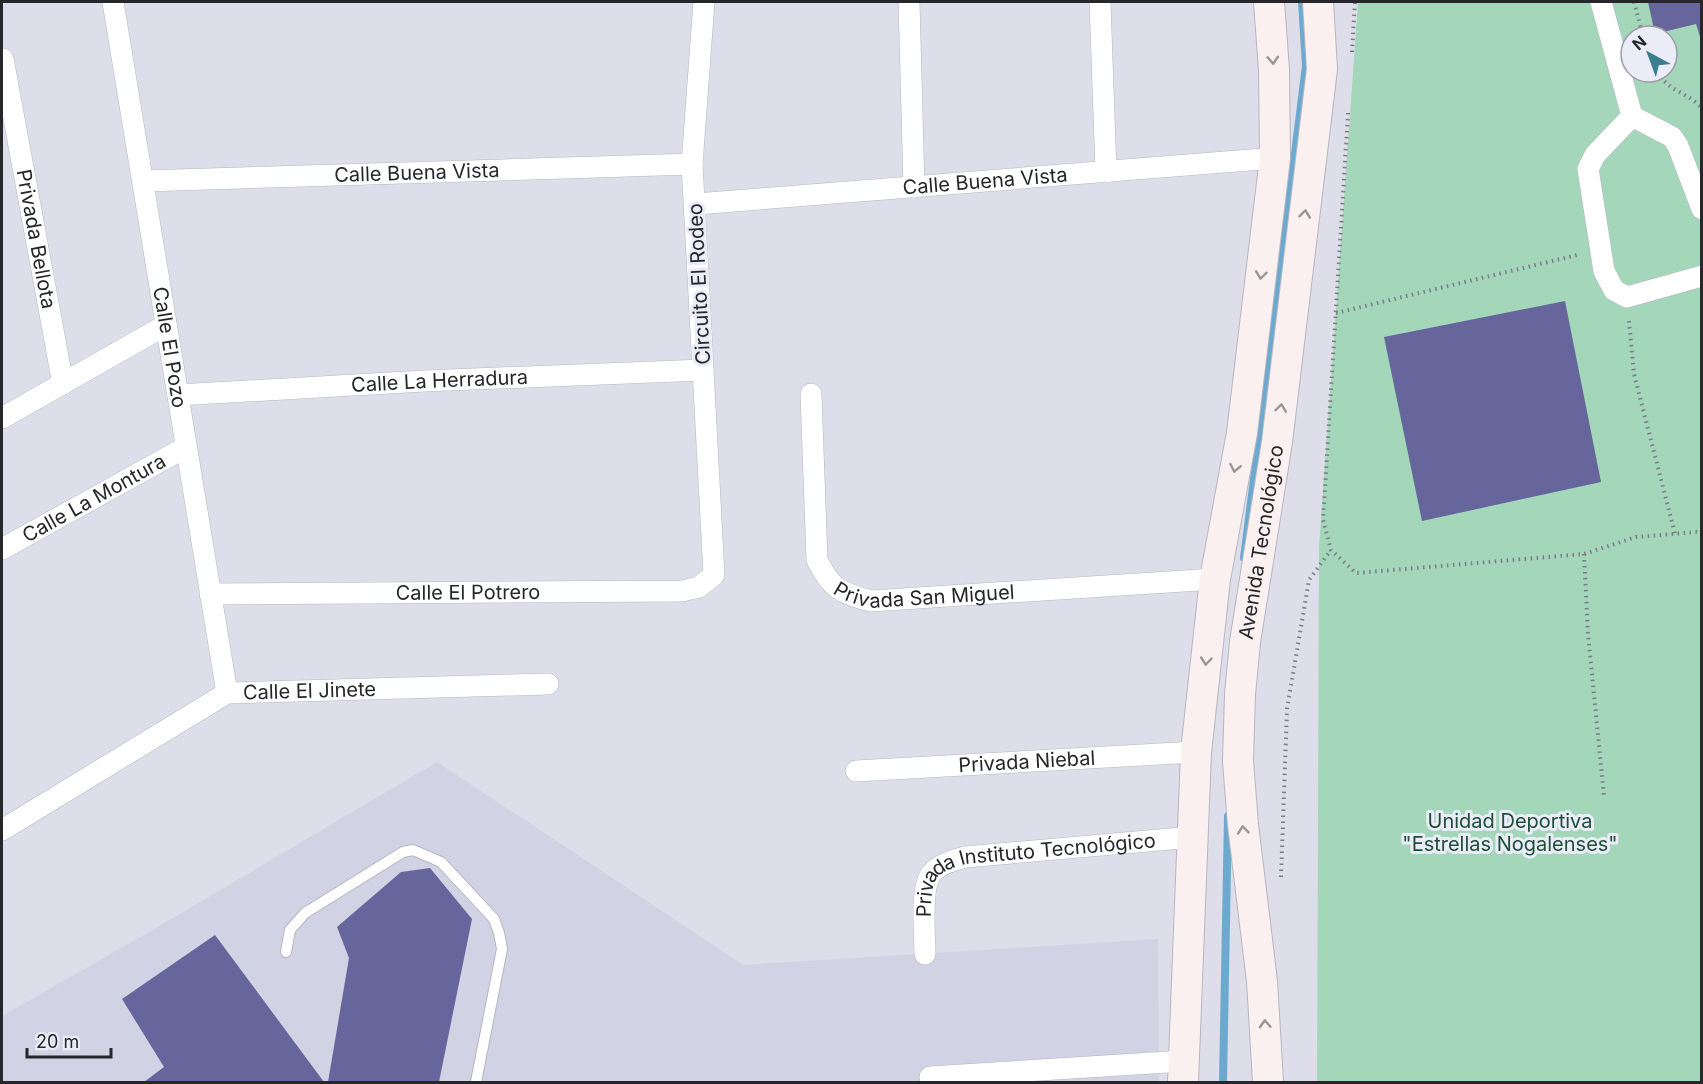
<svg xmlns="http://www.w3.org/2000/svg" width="1703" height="1084" font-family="Inter,sans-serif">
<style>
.built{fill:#d1d2e3}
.green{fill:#a4d6ba;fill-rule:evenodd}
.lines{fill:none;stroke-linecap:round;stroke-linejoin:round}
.stream{stroke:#6ca9cf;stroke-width:8}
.building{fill:#66669c}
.lane-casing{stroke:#b5b6c1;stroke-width:12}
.street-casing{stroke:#b5b6c1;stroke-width:22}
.secondary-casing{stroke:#b5b6c1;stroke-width:32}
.path{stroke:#7c7c85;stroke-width:4;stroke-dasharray:1.5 4.5;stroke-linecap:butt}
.lane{stroke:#fff;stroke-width:10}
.street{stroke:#fff;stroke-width:21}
.secondary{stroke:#f9f0ef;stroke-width:30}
.oneway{stroke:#9a9597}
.labels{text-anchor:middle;stroke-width:6;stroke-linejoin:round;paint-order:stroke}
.street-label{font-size:20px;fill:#26262b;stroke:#ebecf7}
.park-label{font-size:20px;fill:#1d5038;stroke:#ebecf7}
</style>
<rect width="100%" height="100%" fill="#dedeea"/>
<polygon class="built" points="437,762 743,965 1158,939 1159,1082 2,1082 2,1016 156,928"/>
<path class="green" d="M1358,2h343v1080h-384l2,-535zM1631,36h36v36h-36z"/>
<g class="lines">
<g class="stream">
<polyline points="1244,558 1306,66 1302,2"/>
<polyline points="1223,1082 1228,816"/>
</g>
</g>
<g class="building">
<polygon points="1648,2 1702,2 1702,43 1696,24 1655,34"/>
<polygon points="1565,301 1601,482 1422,521 1384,337"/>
<polygon points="430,868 472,919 439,1082 328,1082 349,958 337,927 401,872"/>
<polygon points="215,935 324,1082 144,1082 164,1067 122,999"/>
</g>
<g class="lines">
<g class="lane-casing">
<polyline id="lane" points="286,952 290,930 305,913 403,852 413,850 441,862 494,919 499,933 502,949 476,1082"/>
</g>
<g class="street-casing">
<g id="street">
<path id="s1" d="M113,2l114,691"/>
<polyline points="909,2 914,187"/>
<polyline points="1100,2 1106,172"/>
<polyline points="1601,2 1632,116 1595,155 1588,169 1604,271 1614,290 1627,297 1702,276"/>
<path id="s2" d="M3,59l60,325"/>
<polyline points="1632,116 1672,137 1678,146 1702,209"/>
<path id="s3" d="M143,181l549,-17"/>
<path id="s4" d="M696,204l579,-46"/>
<path id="s5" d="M811,394l6,166c14,29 24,33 54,41l344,-22"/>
<path id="s6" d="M178,395l246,-14 279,-11"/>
<polyline points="2,418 166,325"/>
<path id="s7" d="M2,549l184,-102"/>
<path id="s8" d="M210,594l472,-3 17,-4 15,-12 -22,-411 12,-162"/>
<path id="s9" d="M856,771l340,-19"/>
<path id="s10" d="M2,830l225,-137 321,-9"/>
<path id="s11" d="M925,954c0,-19 -5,-65 6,-80 8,-10 23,-14 34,-17l228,-20"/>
<polyline points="930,1077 1184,1061"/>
</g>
</g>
<g class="secondary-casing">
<g id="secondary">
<polyline points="1183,1082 1196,752 1215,579 1242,433 1275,158 1274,70 1269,2"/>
<path id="s12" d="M1268,1082l-6,-101 -19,-156 -5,-64 2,-67 5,-52 32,-200 45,-373 -4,-67"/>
</g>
</g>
<g class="path">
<polyline points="1634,2 1643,36"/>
<polyline points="1352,52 1355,2"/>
<path d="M1657,72c13,21 32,20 45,37"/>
<polyline points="1348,113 1323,520 1331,550 1356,573 1584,554 1636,537 1696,532 1702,534"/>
<polyline points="1336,313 1577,255"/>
<polyline points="1629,321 1634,374 1675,534"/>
<polyline points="1584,554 1588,634 1604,796"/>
<polyline points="1281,877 1287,709 1309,580 1331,550"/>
</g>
<use href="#lane" class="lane"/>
<use href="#street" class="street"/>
<use href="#secondary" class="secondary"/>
</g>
<defs><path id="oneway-chevron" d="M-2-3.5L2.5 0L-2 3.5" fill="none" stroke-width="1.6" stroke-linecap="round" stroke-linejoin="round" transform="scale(1.5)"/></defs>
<g class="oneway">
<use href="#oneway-chevron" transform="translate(1273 60) rotate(86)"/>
<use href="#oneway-chevron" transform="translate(1305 214) rotate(-83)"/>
<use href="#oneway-chevron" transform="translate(1261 275) rotate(97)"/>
<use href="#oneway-chevron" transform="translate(1281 408) rotate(-83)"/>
<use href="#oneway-chevron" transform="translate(1235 468) rotate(101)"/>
<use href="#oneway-chevron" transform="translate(1206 661) rotate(96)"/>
<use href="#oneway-chevron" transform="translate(1243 830) rotate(-96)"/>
<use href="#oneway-chevron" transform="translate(1265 1024) rotate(-93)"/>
</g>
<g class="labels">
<g class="street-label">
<text dy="7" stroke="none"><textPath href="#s3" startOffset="274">Calle Buena Vista</textPath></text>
<text dy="7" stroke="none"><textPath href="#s4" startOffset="290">Calle Buena Vista</textPath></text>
<text dy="7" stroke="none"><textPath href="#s2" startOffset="183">Privada Bellota</textPath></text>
<text transform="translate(699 284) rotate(-93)" y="7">Circuito El Rodeo</text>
<text dy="7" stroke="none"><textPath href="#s1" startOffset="350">Calle El Pozo</textPath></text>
<text dy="7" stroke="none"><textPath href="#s6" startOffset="262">Calle La Herradura</textPath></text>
<text dy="7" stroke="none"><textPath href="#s7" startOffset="105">Calle La Montura</textPath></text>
<text dy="7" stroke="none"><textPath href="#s12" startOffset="543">Avenida Tecnológico</textPath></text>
<text dy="7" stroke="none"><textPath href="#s5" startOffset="290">Privada San Miguel</textPath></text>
<text dy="7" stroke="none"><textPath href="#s8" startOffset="258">Calle El Potrero</textPath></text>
<text dy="7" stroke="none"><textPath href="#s10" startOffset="346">Calle El Jinete</textPath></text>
<text dy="7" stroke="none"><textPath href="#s9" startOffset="171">Privada Niebal</textPath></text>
<text dy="7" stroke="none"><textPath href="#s11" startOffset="174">Privada Instituto Tecnológico</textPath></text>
</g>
<g class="park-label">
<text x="1510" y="828">Unidad Deportiva<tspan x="1510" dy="23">"Estrellas Nogalenses"</tspan></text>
</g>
</g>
<rect width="1703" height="1084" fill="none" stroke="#26262b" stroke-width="6"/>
<g transform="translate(1649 54) rotate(319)"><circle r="28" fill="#ebecf7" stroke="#9c9da5" stroke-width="1.5"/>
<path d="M0-4.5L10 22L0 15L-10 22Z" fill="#3d7d91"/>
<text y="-9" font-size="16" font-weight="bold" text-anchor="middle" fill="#26262b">N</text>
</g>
<path d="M27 1048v9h84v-9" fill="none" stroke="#26262b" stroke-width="3"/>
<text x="36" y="1048" font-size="18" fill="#26262b" stroke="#ebecf7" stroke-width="4.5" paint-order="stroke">20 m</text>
</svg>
